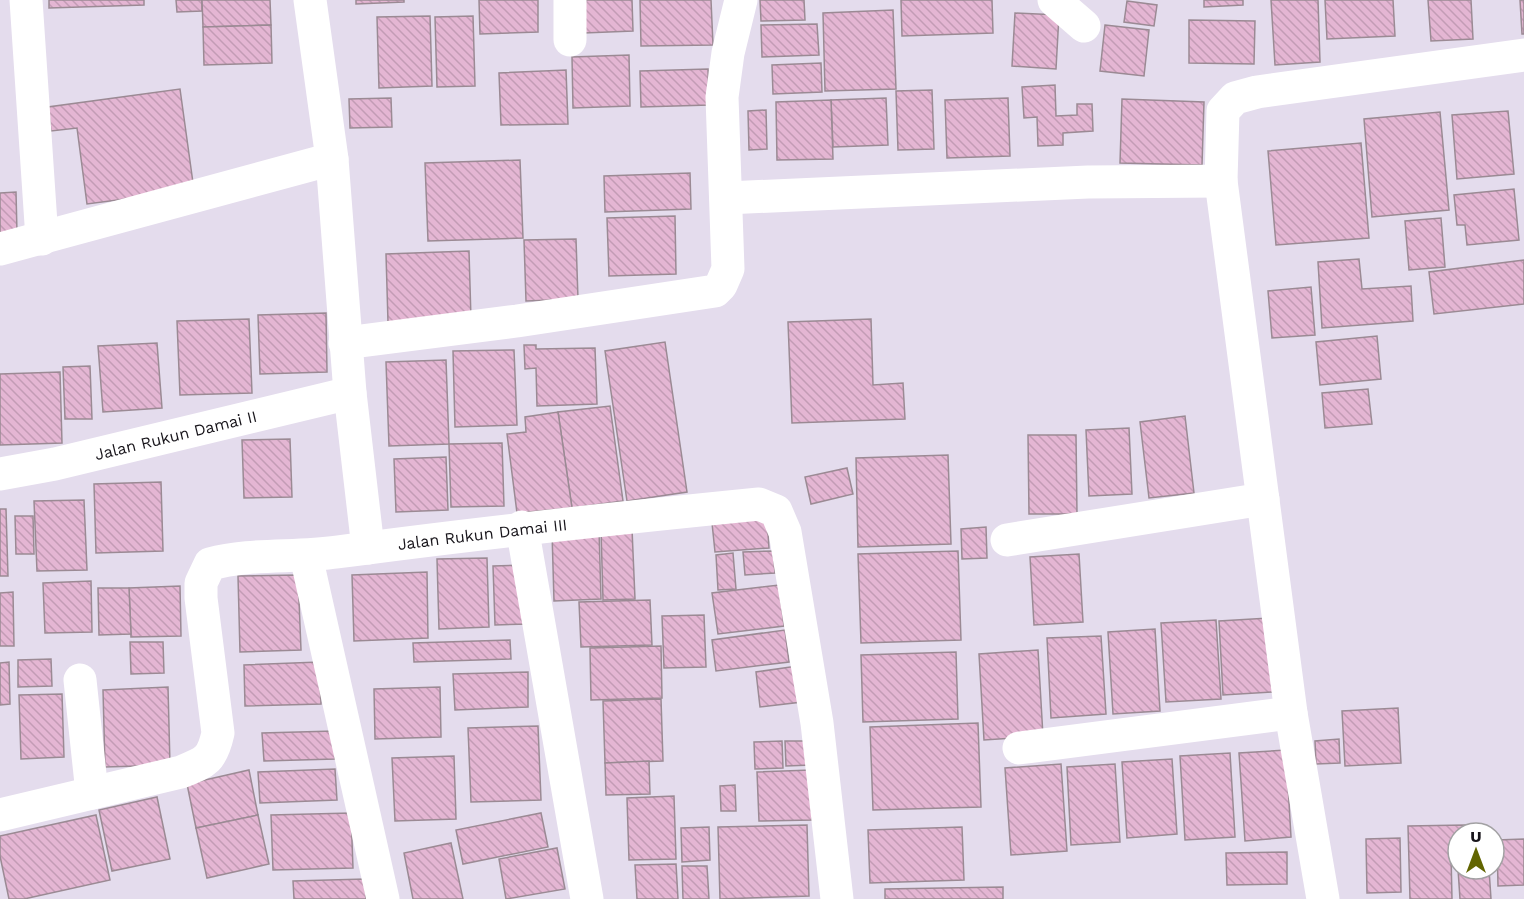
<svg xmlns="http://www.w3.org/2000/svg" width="1524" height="899" font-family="'Work Sans',sans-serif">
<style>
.building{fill:url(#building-back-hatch);stroke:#9b8a94;stroke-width:1.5}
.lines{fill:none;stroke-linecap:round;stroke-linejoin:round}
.street{stroke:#fff;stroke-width:33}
.labels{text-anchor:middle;stroke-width:5;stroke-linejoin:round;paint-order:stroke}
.street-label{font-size:16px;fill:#17141a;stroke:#fff}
</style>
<defs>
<pattern id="building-back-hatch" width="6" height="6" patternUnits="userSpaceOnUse" patternTransform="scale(1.5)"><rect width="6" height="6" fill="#e4b6d3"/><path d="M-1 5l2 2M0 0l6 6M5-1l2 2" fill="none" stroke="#c39cb5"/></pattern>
</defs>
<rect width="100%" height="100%" fill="#e4dced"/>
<g class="building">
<polygon points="49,0 144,0 144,5 49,8"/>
<polygon points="176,0 202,0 202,11 177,12"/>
<polygon points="202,0 270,0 271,25 203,27"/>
<polygon points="356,0 404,0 404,2 356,4"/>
<polygon points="479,0 538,0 538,32 480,34"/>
<polygon points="583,0 632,0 633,31 584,33"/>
<polygon points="640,0 711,0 713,45 641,46"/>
<polygon points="760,0 804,0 805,20 761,21"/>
<polygon points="901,0 992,0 993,33 902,36"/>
<polygon points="1204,0 1243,0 1243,5 1204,7"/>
<polygon points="1271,0 1318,0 1320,62 1275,65"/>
<polygon points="1325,0 1393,0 1395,36 1327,39"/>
<polygon points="1428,0 1471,0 1473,39 1431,41"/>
<polygon points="1520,0 1524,0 1524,34 1522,34"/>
<polygon points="1127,1 1157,5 1154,26 1124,22"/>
<polygon points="893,10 896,89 825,91 823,13"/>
<polygon points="1015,13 1059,15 1056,69 1012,66"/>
<polygon points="430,16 432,86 379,88 377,17"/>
<polygon points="473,16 475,86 437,87 435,17"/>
<polygon points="1189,20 1255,21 1254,64 1189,63"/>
<polygon points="817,24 819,55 762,57 761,25"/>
<polygon points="271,25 272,63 204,65 203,27"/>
<polygon points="1105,25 1149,30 1144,76 1100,71"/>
<polygon points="629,55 630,106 573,108 572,57"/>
<polygon points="821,63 822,92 773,94 772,65"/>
<polygon points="708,69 709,105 641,107 640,71"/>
<polygon points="566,70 568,124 501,125 499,73"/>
<polygon points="1055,85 1056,116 1077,115 1077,104 1092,104 1093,131 1063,133 1063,145 1038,146 1037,117 1024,118 1022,87"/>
<polygon points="180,89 194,190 87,204 77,128 51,131 48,107"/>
<polygon points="932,90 934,149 898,150 896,91"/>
<polygon points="391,98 392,127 350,128 349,99"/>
<polygon points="886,98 888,145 833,147 831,100"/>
<polygon points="1008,98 1010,156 947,158 945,100"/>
<polygon points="1122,99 1204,102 1202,165 1120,163"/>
<polygon points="831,100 833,159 777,160 776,102"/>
<polygon points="766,110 767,149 749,150 748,111"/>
<polygon points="1508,111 1514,174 1457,179 1452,115"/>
<polygon points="1440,112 1449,210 1372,217 1364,119"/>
<polygon points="1361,143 1369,238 1276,245 1268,151"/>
<polygon points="520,160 523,238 428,241 425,163"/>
<polygon points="690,173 691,209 605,212 604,176"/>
<polygon points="1514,189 1519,240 1467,245 1465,225 1457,225 1454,195"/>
<polygon points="16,192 17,233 0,234 0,193"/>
<polygon points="675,216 676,274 609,276 607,218"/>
<polygon points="1441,218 1445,267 1409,270 1405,221"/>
<polygon points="576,239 578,299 526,301 524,240"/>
<polygon points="469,251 471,319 388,322 386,254"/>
<polygon points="1359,259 1362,289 1411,286 1413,321 1322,328 1318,262"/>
<polygon points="1524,260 1524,304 1434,314 1429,272"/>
<polygon points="1311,287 1315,335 1272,338 1268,291"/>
<polygon points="326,313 327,372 260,374 258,315"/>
<polygon points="249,319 252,393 180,395 177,321"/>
<polygon points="871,319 873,385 903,383 905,419 792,423 788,322"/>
<polygon points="1377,336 1381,379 1320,385 1316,342"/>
<polygon points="665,342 687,492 627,501 605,351"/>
<polygon points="157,343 162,408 103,412 98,346"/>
<polygon points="524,345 536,345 536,349 595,348 597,404 537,406 536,368 525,369"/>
<polygon points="514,350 517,425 455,427 453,351"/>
<polygon points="446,360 449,444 389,446 386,362"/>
<polygon points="90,366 92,419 65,419 63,367"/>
<polygon points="60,372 62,443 0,445 0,374"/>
<polygon points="1368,389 1372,424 1325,428 1322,393"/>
<polygon points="610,406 623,501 572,508 558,412"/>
<polygon points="558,412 572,508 517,513 507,434 526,432 525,417"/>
<polygon points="1185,416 1194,493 1149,498 1140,422"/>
<polygon points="1129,428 1132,494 1089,496 1086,430"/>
<polygon points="1028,435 1076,435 1077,514 1029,514"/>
<polygon points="290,439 292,497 244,498 242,440"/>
<polygon points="502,443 504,506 451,507 449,444"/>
<polygon points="948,455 951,544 858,547 856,458"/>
<polygon points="446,457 448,510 396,512 394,459"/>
<polygon points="847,468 853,494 811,504 805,477"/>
<polygon points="161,482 163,551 96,553 94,484"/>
<polygon points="84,500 87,570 37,571 34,501"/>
<polygon points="0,509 6,509 8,576 0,576"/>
<polygon points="15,516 33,516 34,554 16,554"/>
<polygon points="767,519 769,548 715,552 712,523"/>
<polygon points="986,527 987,558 962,559 961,529"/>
<polygon points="632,529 635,599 603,600 601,530"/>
<polygon points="599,530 601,599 554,601 552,532"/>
<polygon points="773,551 775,573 745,575 743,552"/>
<polygon points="958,551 961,640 861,643 858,554"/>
<polygon points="733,553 736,589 718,590 716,555"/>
<polygon points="1079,554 1083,622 1034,625 1030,557"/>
<polygon points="487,558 489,627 439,629 437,559"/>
<polygon points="527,565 529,624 495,625 493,566"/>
<polygon points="427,572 428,638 354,641 352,575"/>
<polygon points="298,575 301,650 240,652 238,576"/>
<polygon points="91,581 92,632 45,633 43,583"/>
<polygon points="779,585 784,626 718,634 712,593"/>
<polygon points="180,586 181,636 131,637 129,588"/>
<polygon points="98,588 129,588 131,634 99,635"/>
<polygon points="13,592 14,646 0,646 0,593"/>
<polygon points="650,600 652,645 581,647 579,602"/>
<polygon points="704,615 706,667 664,668 662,616"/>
<polygon points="1269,618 1274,692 1223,695 1219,621"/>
<polygon points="1216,620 1221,699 1166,702 1161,623"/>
<polygon points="1155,629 1160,711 1113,714 1108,632"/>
<polygon points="785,630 789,662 716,671 712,640"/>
<polygon points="1101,636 1106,714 1051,718 1047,638"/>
<polygon points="510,640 511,659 414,662 413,643"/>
<polygon points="130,642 163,642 164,673 131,674"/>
<polygon points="661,646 662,698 591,700 590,648"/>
<polygon points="1038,650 1043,736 984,740 979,654"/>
<polygon points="956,652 958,719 863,722 861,655"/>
<polygon points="51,659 52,686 18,687 18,660"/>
<polygon points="9,662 10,704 0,705 0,663"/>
<polygon points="319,662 321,704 245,706 244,665"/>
<polygon points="797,666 802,702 760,707 756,672"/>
<polygon points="528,672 528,707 455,710 453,674"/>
<polygon points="168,687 170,765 105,767 103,690"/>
<polygon points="440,687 441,737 375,739 374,689"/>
<polygon points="62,694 64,757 21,759 19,695"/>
<polygon points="661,699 663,761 605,763 603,701"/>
<polygon points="1398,708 1401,763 1345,766 1342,711"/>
<polygon points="978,723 981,807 873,810 870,727"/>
<polygon points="538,726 541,800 471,802 468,728"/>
<polygon points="334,731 335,759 264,761 262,733"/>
<polygon points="1339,739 1340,763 1316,764 1315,741"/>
<polygon points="782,741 783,768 755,769 754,742"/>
<polygon points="785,741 809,741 811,765 786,766"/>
<polygon points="1286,750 1291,837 1245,841 1239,753"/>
<polygon points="1230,753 1235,837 1185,840 1180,756"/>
<polygon points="454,756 456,819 395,821 392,758"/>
<polygon points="1172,759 1177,834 1127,838 1122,762"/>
<polygon points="649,761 650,794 606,795 605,763"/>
<polygon points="1061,764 1067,851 1011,855 1005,768"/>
<polygon points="1115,764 1120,842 1071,845 1067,767"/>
<polygon points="335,769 337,800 260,803 258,772"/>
<polygon points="249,770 258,815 196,828 187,784"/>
<polygon points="811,770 812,820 759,821 757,772"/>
<polygon points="735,785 736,811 721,811 720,786"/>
<polygon points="674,796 676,859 629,860 627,798"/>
<polygon points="157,797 170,859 112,871 99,810"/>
<polygon points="351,813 353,868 273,870 271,815"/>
<polygon points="541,813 548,847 463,864 456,830"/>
<polygon points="96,815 110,880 24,899 9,899 0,856 0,836"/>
<polygon points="258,815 269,864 207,878 196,828"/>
<polygon points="807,825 809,896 720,899 718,827"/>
<polygon points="1465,825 1465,833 1458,833 1458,853 1451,854 1452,899 1410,899 1408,826"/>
<polygon points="709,827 710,860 682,862 681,828"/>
<polygon points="962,827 964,880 870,883 868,830"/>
<polygon points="1400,838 1401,892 1367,893 1366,839"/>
<polygon points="1524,839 1524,885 1498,886 1497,840"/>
<polygon points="451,843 463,899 413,899 404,853"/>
<polygon points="557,848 565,889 506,899 499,859"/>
<polygon points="1287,852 1287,884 1227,885 1226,853"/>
<polygon points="676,864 678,899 637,899 635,865"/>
<polygon points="682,866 707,866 709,899 683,899"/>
<polygon points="1458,869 1489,869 1491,899 1460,899"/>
<polygon points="365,879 366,899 294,899 293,881"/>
<polygon points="1003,887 1003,899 885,899 885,889"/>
</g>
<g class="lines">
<g class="street">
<polyline points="26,0 42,239"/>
<polyline points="310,0 332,159 350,393 368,548"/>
<polyline points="570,0 570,40"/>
<polyline points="1054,0 1084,26"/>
<polyline points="1221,181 1291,713 1323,899"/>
<polyline points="726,198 1088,182 1221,181 1223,111 1235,98 1257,92 1524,55"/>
<polyline points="0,249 332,159"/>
<polyline points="345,343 517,321 715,291 721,285 728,269 722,97 728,53 741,0"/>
<path id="s1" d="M0,474l55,-10 295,-71"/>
<polyline points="522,527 587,899"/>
<polyline points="1007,540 1263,499"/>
<polyline points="306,556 383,899"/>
<polyline points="80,680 92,793"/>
<polyline points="1019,748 1291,713"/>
<path id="s2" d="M0,815l181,-43c25,-10 31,-12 37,-39l-17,-135v-15l9,-19c40,-11 85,-6 127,-12 141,-19 281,-34 422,-48l17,7 9,21 32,191 20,176"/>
</g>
</g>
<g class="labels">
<g class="street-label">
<text dy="6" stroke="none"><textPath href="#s1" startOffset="180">Jalan Rukun Damai II</textPath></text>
<text dy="6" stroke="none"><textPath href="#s2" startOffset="690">Jalan Rukun Damai III</textPath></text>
</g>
</g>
<g transform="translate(1476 851)"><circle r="28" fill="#ffffff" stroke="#a2a1a3" stroke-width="1.5"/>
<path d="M0-4.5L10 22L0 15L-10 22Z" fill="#626501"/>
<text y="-9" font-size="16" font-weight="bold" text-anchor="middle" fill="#17141a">U</text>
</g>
</svg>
